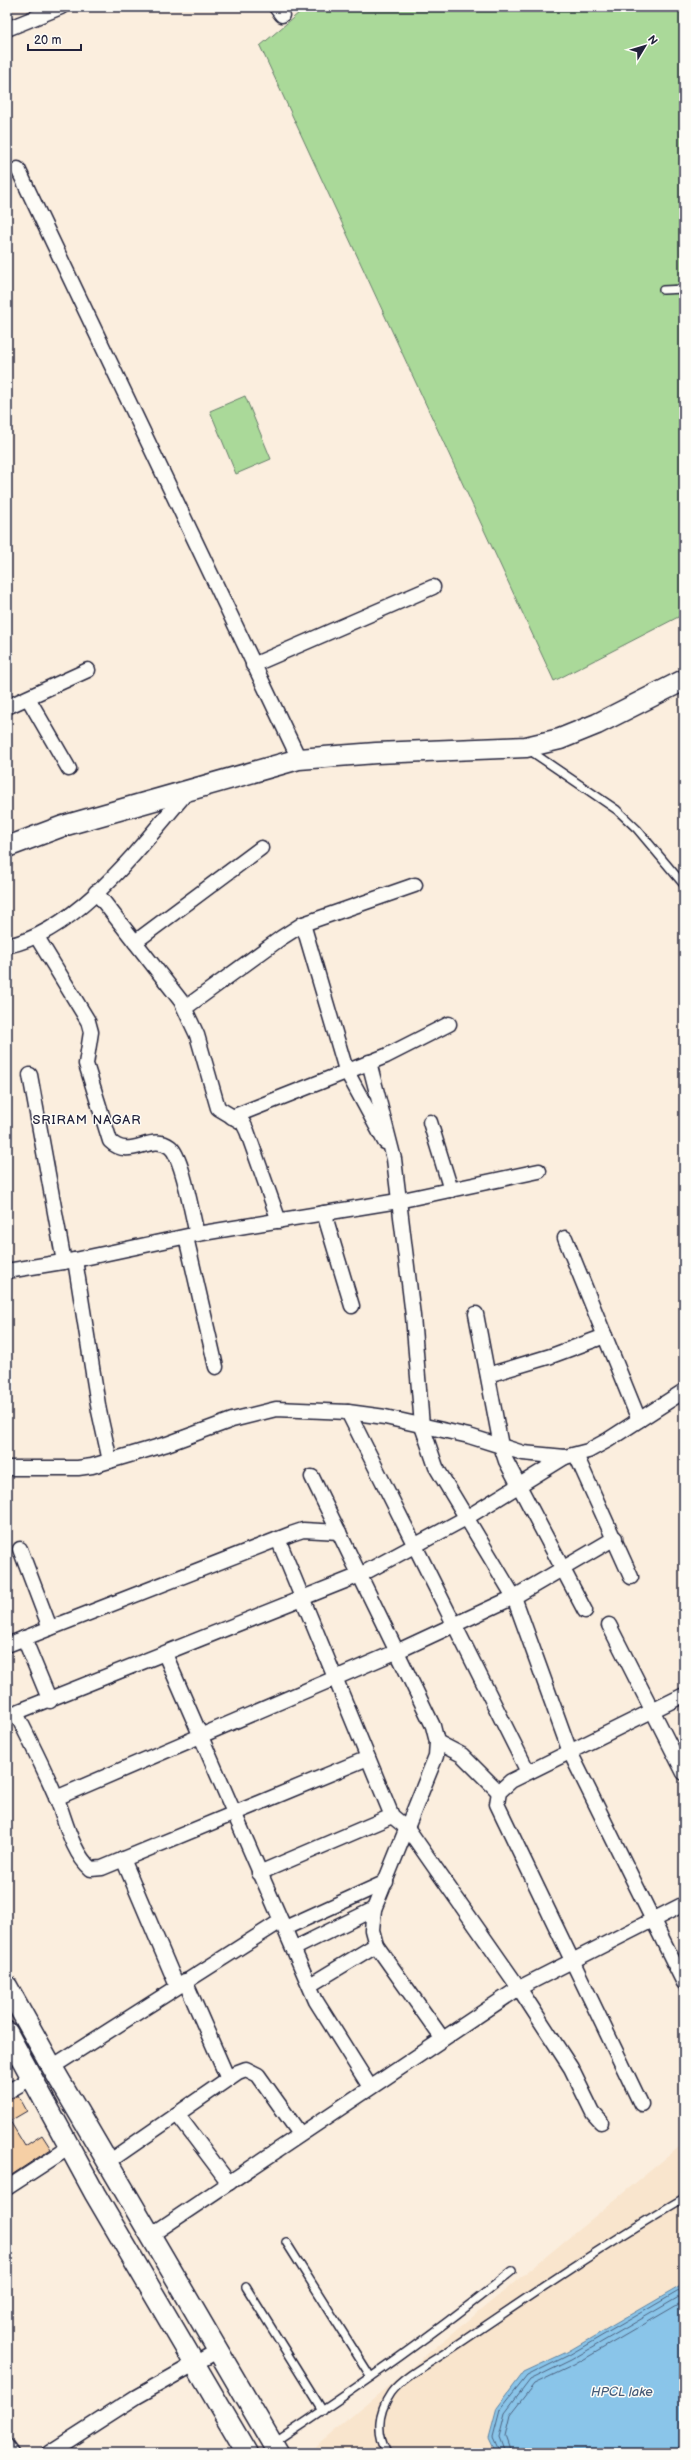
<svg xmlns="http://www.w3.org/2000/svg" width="691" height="2460" font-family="'Balsamiq Sans',sans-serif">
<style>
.built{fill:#f9e5cd}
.green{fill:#aad999;stroke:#667e6a}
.water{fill:#8ac5e9;stroke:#6084a3}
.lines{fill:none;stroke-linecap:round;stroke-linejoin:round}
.shore{stroke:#4c6381;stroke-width:1}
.building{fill:#f5cfa5;stroke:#22223b}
.lane-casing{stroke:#22223b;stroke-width:10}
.street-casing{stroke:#22223b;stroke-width:17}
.secondary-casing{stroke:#22223b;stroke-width:23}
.lane{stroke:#fdfcf7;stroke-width:7}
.street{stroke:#fdfcf7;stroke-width:14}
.secondary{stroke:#fdfcf7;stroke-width:20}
.labels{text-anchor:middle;stroke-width:3;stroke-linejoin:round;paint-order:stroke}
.neighbourhood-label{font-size:13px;letter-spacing:1px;fill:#22223b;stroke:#fdfcf7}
.water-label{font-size:13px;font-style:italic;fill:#465b78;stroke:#fdfcf7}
</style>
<rect width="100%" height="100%" fill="#fbeede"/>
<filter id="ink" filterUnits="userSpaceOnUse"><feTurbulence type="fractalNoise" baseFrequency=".025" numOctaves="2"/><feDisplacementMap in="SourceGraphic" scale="8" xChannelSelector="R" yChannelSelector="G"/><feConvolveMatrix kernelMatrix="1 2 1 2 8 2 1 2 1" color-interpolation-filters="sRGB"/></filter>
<g filter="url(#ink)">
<polygon class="built" points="684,2143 684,2453 309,2453 308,2452"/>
<g class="green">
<polygon points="306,7 684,7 684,614 554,681 260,46"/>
<polygon points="245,396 271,459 236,474 210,411"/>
</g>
<polygon class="water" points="684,2284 684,2453 496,2453 489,2438 497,2408 524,2372 567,2352"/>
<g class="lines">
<g class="shore">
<polyline points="500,2453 493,2437 500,2410 527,2376 569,2355 684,2288"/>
<polyline points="505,2453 499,2437 505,2413 530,2380 571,2360 684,2294"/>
<polyline points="511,2453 505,2436 510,2415 534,2384 574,2365 684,2301"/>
</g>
</g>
<polygon class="building" points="18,2095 27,2111 10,2121 25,2146 42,2135 51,2149 7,2178 7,2100"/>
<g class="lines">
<g class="lane-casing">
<g id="lane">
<polyline points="663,290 684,289"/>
<polyline points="529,750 617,810 637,829 684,885"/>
<polyline points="286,2242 371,2377"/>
<polyline points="246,2287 323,2411"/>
<polyline points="7,2442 15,2453"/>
<path d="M274,2443c82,-54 162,-110 238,-172"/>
<path d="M387,2453c-11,-20 -9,-41 4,-60 12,-17 46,-34 63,-46 75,-51 153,-104 230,-149"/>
</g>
</g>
<g class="street-casing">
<g id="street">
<polyline points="276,7 282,15"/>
<polyline points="7,29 61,7"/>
<polyline points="18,169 299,759"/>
<polyline points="253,665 433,587"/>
<polyline points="28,698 69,769"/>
<polyline points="7,707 88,670"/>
<polyline points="96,892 181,1001 197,1035 218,1108 243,1123 247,1131 279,1221"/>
<polyline points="303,924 346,1070 385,1142"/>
<path d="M37,937l51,84 3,11 -5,32 24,77c20,20 41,-9 60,6 13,10 22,69 27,87"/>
<polyline points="135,942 261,848"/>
<path d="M7,946c72,-15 135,-102 181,-155"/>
<polyline points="185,1008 281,938 303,924 415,885"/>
<polyline points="369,1062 394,1159 413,1316 422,1426 436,1467 514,1597 570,1752 684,1983"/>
<polyline points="30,1075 64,1262"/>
<polyline points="232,1117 386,1056 449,1024"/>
<polyline points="430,1122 451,1190"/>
<polyline points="324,1213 352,1306"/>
<polyline points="186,1237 216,1367"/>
<polyline points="565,1238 639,1420"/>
<polyline points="75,1260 99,1411 110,1461"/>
<polyline points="7,1271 75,1260 197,1234 398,1201 539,1171"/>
<polyline points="476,1314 501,1446 506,1461 585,1611"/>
<polyline points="488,1375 551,1356 605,1336"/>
<polyline points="348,1412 528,1772"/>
<polyline points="576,1455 631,1577"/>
<polyline points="7,1468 78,1468 92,1466 167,1444 232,1420 276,1409 348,1412 385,1417 469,1436 523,1453 565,1457 588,1451 608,1440 684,1391"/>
<polyline points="312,1477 433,1726 437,1742 436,1756 374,1909 372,1930 376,1945 442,2038"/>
<polyline points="278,1539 392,1816 408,1829 519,1988 571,2068 593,2113 601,2122"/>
<polyline points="20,1549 50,1628"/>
<polyline points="609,1625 684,1773"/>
<polyline points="24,1638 50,1701"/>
<polyline points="7,1645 291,1534 303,1530 339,1532"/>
<polyline points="165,1654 316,2001 370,2087"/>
<path d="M16,1713c14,28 29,57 41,86 9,23 15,53 34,70l11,-1 266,-110"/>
<polyline points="7,1716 360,1575 466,1518 565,1457"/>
<polyline points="437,1742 462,1755 499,1792"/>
<polyline points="56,1798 398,1651 514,1597 615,1538"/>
<polyline points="123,1859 177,1986"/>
<polyline points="259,1873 392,1816"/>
<polyline points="285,1928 386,1882"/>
<polyline points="295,1948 374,1909"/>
<polyline points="185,1981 228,2079"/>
<polyline points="310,1985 376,1945"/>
<polyline points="52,2067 281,1921"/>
<polyline points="7,2092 33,2077"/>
<polyline points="641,2104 497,1804 499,1792 511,1781 684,1695"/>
<polyline points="177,2114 229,2183"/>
<polyline points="108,2162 238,2072 246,2069 258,2075 300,2134"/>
<polyline points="7,2188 70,2147"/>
<polyline points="151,2235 519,1988 684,1904"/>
<polyline points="49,2453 136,2397 219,2350"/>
</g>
</g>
<g class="secondary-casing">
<g id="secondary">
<polyline points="7,847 63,826 299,759 376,753 526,747 560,739 597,724 684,680"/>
<polyline points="7,1986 52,2067 278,2453"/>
<polyline points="7,2032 95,2194 247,2453"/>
</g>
</g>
<use href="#lane" class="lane"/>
<use href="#street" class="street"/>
<use href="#secondary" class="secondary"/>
</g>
</g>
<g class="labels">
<g class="neighbourhood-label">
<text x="87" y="1124">SRIRAM NAGAR</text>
</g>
<g class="water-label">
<text x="622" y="2396">HPCL lake</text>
</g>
</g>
<rect width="691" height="2460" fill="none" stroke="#fdfcf7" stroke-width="24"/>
<rect x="12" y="12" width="667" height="2436" fill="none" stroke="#22223b" stroke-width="1.5" filter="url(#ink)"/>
<g transform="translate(645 46) rotate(52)" stroke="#fdfcf7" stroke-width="3" paint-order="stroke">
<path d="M0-3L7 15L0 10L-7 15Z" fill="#22223b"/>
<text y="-6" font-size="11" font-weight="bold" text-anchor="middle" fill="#22223b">N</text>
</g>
<path d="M28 44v6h53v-6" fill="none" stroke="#22223b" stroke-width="2"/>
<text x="34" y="44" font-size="12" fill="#22223b" stroke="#fdfcf7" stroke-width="3" paint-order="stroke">20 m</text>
</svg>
